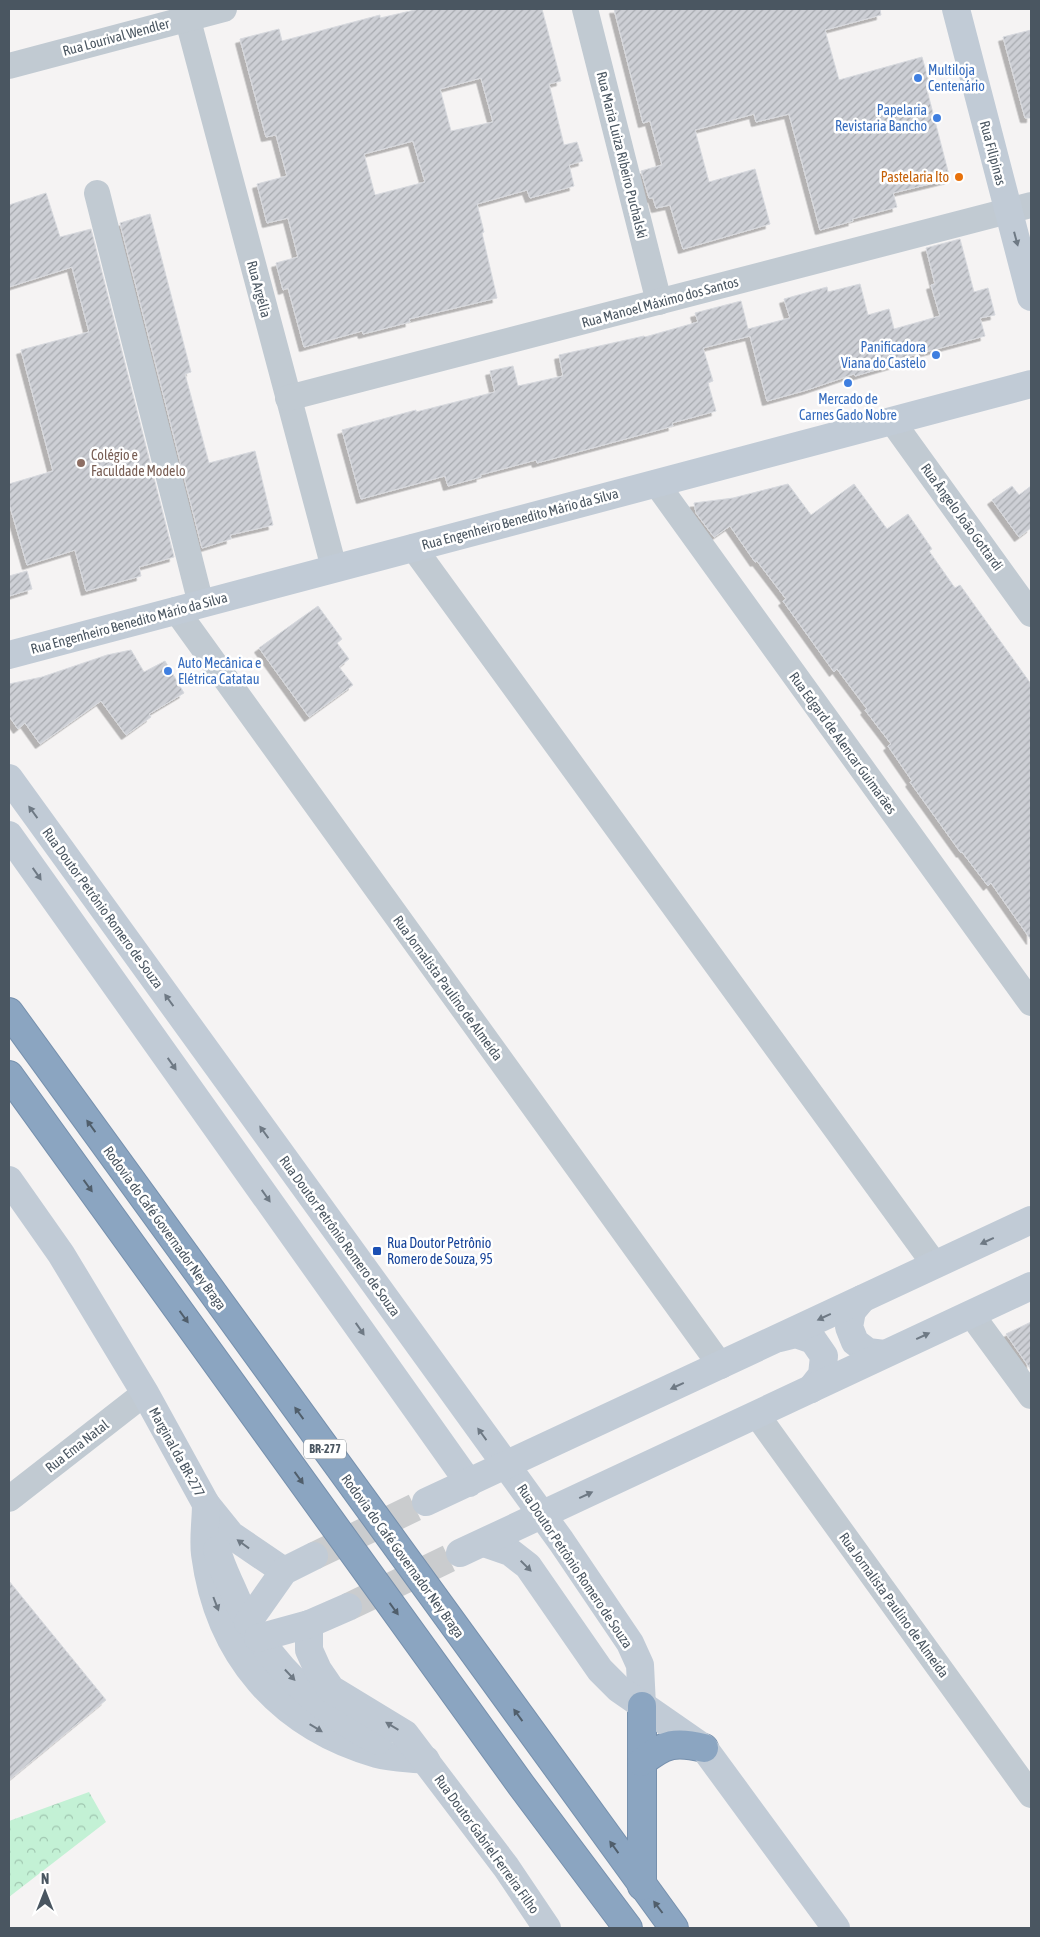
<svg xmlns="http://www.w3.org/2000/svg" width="1040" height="1937" font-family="'Asap Condensed',sans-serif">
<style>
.forest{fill:url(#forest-crowns)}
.building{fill:url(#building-hatch);stroke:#d7d9de;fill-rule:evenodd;filter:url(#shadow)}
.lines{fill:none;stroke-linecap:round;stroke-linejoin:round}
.secondary-tunnel{stroke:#caccce;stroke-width:28;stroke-dasharray:28 14;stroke-linecap:butt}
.highway-casing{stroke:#7690ad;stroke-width:30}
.street{stroke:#c1cad2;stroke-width:26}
.secondary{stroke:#c1cbd6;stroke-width:28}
.highway{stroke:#8ba5c1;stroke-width:28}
.oneway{fill:#6e7984}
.oneway2{fill:#505e6b}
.shop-dot{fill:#3f7fe0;stroke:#fff;stroke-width:2}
.food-dot{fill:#e8710a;stroke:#fff;stroke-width:2}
.education-dot{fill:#8d6e63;stroke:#fff;stroke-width:2}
.transit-dot{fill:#1a4fb4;stroke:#fff;stroke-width:2}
.labels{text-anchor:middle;stroke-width:5;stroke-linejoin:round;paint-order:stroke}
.shield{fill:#fff;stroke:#808990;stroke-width:1}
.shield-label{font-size:12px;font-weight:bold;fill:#4a5661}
.street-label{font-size:14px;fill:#4a5661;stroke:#fff}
.shop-label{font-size:14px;fill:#366cbe;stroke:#fff;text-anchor:start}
.food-label{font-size:14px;fill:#c56008;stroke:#fff;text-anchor:end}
.education-label{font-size:14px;fill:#785e54;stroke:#fff;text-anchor:start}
.transit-label{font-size:14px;fill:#164399;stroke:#fff;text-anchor:start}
</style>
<defs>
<pattern id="forest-crowns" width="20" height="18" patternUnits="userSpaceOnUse" patternTransform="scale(1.25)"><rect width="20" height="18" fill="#c3f1d5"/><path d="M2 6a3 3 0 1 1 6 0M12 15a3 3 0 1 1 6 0" fill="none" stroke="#a0c6b0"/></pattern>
<pattern id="building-hatch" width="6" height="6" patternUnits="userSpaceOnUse" patternTransform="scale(1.25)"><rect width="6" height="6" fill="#cdcfd5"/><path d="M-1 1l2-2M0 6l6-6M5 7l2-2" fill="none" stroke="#a8abb0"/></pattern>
<filter id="shadow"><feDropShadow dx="-4.5" dy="4.5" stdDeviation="0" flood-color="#0004"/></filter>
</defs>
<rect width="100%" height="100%" fill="#f5f3f3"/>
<polygon class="forest" points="89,1792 106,1822 9,1897 9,1821"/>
<g class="building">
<path d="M419,9h123l19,72 -12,3 15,61 13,-3 6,19 -14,4 5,21 -44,12 -3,-8 -50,14 7,28 -2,1 15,65 -88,21 1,3 -47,12 -1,-3 -58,16 -16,-59 -5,2 -7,-27 22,-6 -10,-39 -21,5 -10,-39 30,-8 -11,-41 -10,2 -26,-98 39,-10 3,12 98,-26v3zM481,78l12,44 -42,9 -11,-42zM413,141l12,41 -50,13 -11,-41z"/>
<polygon points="614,9 880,9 881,15 825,30 839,80 922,57 931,89 927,90 950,179 893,193 897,207 852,219 853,221 820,230 789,114 756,122 754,114 695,130 709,182 755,169 770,224 683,249 670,205 656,208 653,198 649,198 641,171 662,165 650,121 643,123"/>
<polygon points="1031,30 1031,118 1025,118 1003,37"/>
<polygon points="46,193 60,237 91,229 174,557 139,567 141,576 86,591 75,550 27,565 9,503 9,484 53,471 21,350 89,332 72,267 9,287 9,205"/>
<polygon points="150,214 191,372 185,374 209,463 255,451 273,525 230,535 231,539 202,548 120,223"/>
<polygon points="960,239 974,292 988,288 995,315 980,318 985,336 895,360 896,364 855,376 854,374 807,390 767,401 750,336 703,348 713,381 708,383 716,411 672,423 673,426 537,463 536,460 480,475 481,477 448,486 445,476 361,499 342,430 416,410 416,412 495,392 490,371 513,366 518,386 563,376 559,355 644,336 645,337 698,322 695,313 741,301 748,329 790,318 784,299 827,287 828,292 860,284 868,315 889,309 894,329 940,316 931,285 935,284 926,248"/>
<polygon points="788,484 811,515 854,484 887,529 908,514 932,549 929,551 955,588 960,585 1031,684 1031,940 991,883 988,886 962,852 961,853 910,782 912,781 888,746 891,744 865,710 867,709 837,669 834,672 783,601 786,599 757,561 755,562 730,526 714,537 696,513 694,503 733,498"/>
<polygon points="1012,486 1019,495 1031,486 1031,528 1019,537 992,500"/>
<polygon points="27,571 32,589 9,596 9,576"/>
<polygon points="318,606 342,639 337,643 349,659 339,667 353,685 309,717 259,648"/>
<polygon points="131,650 144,672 165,661 184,693 149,714 151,717 126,735 101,701 40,744 25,723 18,729 9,716 9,684 42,677 107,655"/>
<polygon points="1031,1322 1031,1370 1006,1334"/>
<polygon points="9,1581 106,1700 9,1780"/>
</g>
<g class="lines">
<g class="secondary-tunnel">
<polyline points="314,1556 426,1502"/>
<polyline points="348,1607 460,1553"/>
</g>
<g class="highway-casing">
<g id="highway">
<polyline points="9,1012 674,1928"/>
<polyline points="9,1075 521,1785 628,1928"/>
<polyline points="642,1706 642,1886"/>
<path d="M642,1762c23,-19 34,-21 62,-14"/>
</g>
</g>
<g class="street">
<polyline points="185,9 334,568"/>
<polyline points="585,9 659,302"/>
<polyline points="9,66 224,9"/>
<polyline points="97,193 201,604"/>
<polyline points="288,398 1031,205"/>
<polyline points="892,421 1031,614"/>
<polyline points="656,483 1031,1003"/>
<polyline points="413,547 935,1265"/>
<polyline points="176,610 721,1366"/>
<polyline points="971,1314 1031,1396"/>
<polyline points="757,1415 1031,1795"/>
<polyline points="9,1499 145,1393"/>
</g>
<g class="secondary">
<polyline points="956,9 1031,297"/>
<polyline points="9,655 1031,384"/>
<polyline points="9,778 561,1541 630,1643 640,1665 642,1706"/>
<polyline points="9,835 469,1483"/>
<polyline points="9,1180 61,1254 145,1393 206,1504 231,1535 284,1571"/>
<polyline points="862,1299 852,1311 849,1327 855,1342 868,1352 884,1354"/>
<polyline points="780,1338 796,1334 813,1340 824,1356 822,1375 811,1389"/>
<polyline points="426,1502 1031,1220"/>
<path d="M206,1504c0,16 -3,34 -1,50 13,101 75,172 172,200 15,4 33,4 49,6"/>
<polyline points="484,1543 510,1552 528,1566 600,1670 619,1689 704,1748 836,1928"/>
<path d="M217,1550c3,13 9,25 14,36 22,54 60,98 108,132 12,9 26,16 39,23"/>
<polyline points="460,1553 1031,1286"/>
<polyline points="248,1622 284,1571 314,1556"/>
<polyline points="309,1624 309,1650 318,1670 331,1689 405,1734 506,1867 547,1928"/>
<polyline points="258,1638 309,1624 348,1607"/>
</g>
<use href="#highway" class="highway"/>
</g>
<defs><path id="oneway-solid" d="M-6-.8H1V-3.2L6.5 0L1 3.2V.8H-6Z" transform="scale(1.25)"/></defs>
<g class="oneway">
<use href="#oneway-solid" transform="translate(1016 239) rotate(75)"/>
<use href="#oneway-solid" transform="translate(33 812) rotate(-126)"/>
<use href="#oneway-solid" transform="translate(37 874) rotate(55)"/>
<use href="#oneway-solid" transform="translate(169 1000) rotate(-126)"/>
<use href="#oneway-solid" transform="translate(172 1064) rotate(55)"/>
<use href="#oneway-solid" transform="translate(264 1132) rotate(-126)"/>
<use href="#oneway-solid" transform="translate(266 1196) rotate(55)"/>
<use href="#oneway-solid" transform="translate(987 1241) rotate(155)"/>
<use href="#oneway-solid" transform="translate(824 1317) rotate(155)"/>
<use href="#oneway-solid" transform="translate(360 1329) rotate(55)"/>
<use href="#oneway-solid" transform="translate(923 1336) rotate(-25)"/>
<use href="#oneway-solid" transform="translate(677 1386) rotate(155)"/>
<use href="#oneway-solid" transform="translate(482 1434) rotate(-126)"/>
<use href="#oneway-solid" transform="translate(586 1495) rotate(-25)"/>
<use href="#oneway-solid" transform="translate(243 1544) rotate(-144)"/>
<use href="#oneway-solid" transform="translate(526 1566) rotate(45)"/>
<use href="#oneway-solid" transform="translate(216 1604) rotate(69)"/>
<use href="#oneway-solid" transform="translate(290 1675) rotate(47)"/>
<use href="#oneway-solid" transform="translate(392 1726) rotate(-149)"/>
<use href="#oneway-solid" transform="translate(316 1728) rotate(31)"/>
</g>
<g class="oneway2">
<use href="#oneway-solid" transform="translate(91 1126) rotate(-126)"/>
<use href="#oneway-solid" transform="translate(88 1186) rotate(54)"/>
<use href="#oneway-solid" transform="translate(184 1317) rotate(54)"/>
<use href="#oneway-solid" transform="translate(299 1413) rotate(-126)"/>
<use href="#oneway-solid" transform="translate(299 1478) rotate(54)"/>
<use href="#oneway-solid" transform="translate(394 1609) rotate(54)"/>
<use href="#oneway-solid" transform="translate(518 1715) rotate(-126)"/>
<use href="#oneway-solid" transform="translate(614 1847) rotate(-126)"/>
<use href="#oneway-solid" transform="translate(658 1907) rotate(-127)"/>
</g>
<g class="shop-dot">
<circle cx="918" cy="78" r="5"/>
<circle cx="937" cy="118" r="5"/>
<circle cx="936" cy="355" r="5"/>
<circle cx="848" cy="383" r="5"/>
<circle cx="168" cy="671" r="5"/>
</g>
<circle class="food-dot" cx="959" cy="177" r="5"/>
<circle class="education-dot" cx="81" cy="463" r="5"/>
<rect class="transit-dot" x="372" y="1246" width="10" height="10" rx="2.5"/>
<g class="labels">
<rect class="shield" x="304" y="1439.5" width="42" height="19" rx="4"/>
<g class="shield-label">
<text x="325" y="1453">BR-277</text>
</g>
<g class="street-label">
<text transform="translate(116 37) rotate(-15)" y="5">Rua Lourival Wendler</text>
<text transform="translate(993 153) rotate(75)" y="5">Rua Filipinas</text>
<text transform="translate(622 155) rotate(76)" y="5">Rua Maria Luiza Ribeiro Puchalski</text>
<text transform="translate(259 289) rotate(75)" y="5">Rua Argélia</text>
<text transform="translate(660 302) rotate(-15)" y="5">Rua Manoel Máximo dos Santos</text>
<text transform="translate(962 517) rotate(54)" y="5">Rua Ângelo João Gottardi</text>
<text transform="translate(520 519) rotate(-15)" y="5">Rua Engenheiro Benedito Mário da Silva</text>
<text transform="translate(129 623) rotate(-15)" y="5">Rua Engenheiro Benedito Mário da Silva</text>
<text transform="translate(843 743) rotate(54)" y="5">Rua Edgard de Alencar Guimarães</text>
<text transform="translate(103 908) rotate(54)" y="5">Rua Doutor Petrônio Romero de Souza</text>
<text transform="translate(448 988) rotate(54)" y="5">Rua Jornalista Paulino de Almeida</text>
<text transform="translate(165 1228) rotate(54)" y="5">Rodovia do Café Governador Ney Braga</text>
<text transform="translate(340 1236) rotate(54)" y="5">Rua Doutor Petrônio Romero de Souza</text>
<text transform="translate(77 1446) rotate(-38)" y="5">Rua Ema Natal</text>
<text transform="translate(177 1452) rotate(61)" y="5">Marginal da BR-277</text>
<text transform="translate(403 1556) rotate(54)" y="5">Rodovia do Café Governador Ney Braga</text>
<text transform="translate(575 1566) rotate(56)" y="5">Rua Doutor Petrônio Romero de Souza</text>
<text transform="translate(894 1605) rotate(54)" y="5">Rua Jornalista Paulino de Almeida</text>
<text transform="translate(487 1844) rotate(54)" y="5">Rua Doutor Gabriel Ferreira Filho</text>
</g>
<g class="shop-label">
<text x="928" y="75">Multiloja<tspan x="928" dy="16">Centenário</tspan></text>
<text x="927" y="115" text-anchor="end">Papelaria<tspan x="927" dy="16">Revistaria Bancho</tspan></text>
<text x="926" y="352" text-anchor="end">Panificadora<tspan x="926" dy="16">Viana do Castelo</tspan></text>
<text x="848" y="404" text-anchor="middle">Mercado de<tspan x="848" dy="16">Carnes Gado Nobre</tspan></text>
<text x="178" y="668">Auto Mecânica e<tspan x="178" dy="16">Elétrica Catatau</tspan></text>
</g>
<g class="food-label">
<text x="949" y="182">Pastelaria Ito</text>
</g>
<g class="education-label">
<text x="91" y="460">Colégio e<tspan x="91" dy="16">Faculdade Modelo</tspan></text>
</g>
<g class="transit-label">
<text x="387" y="1248">Rua Doutor Petrônio<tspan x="387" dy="16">Romero de Souza, 95</tspan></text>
</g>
</g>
<rect width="1040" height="1937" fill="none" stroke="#4a5661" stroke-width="20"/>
<g transform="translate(45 1892)" stroke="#ffffff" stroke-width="4" paint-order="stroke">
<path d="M0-4L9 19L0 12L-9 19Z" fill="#4a5661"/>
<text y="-8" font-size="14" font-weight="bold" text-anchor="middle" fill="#4a5661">N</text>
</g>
</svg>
